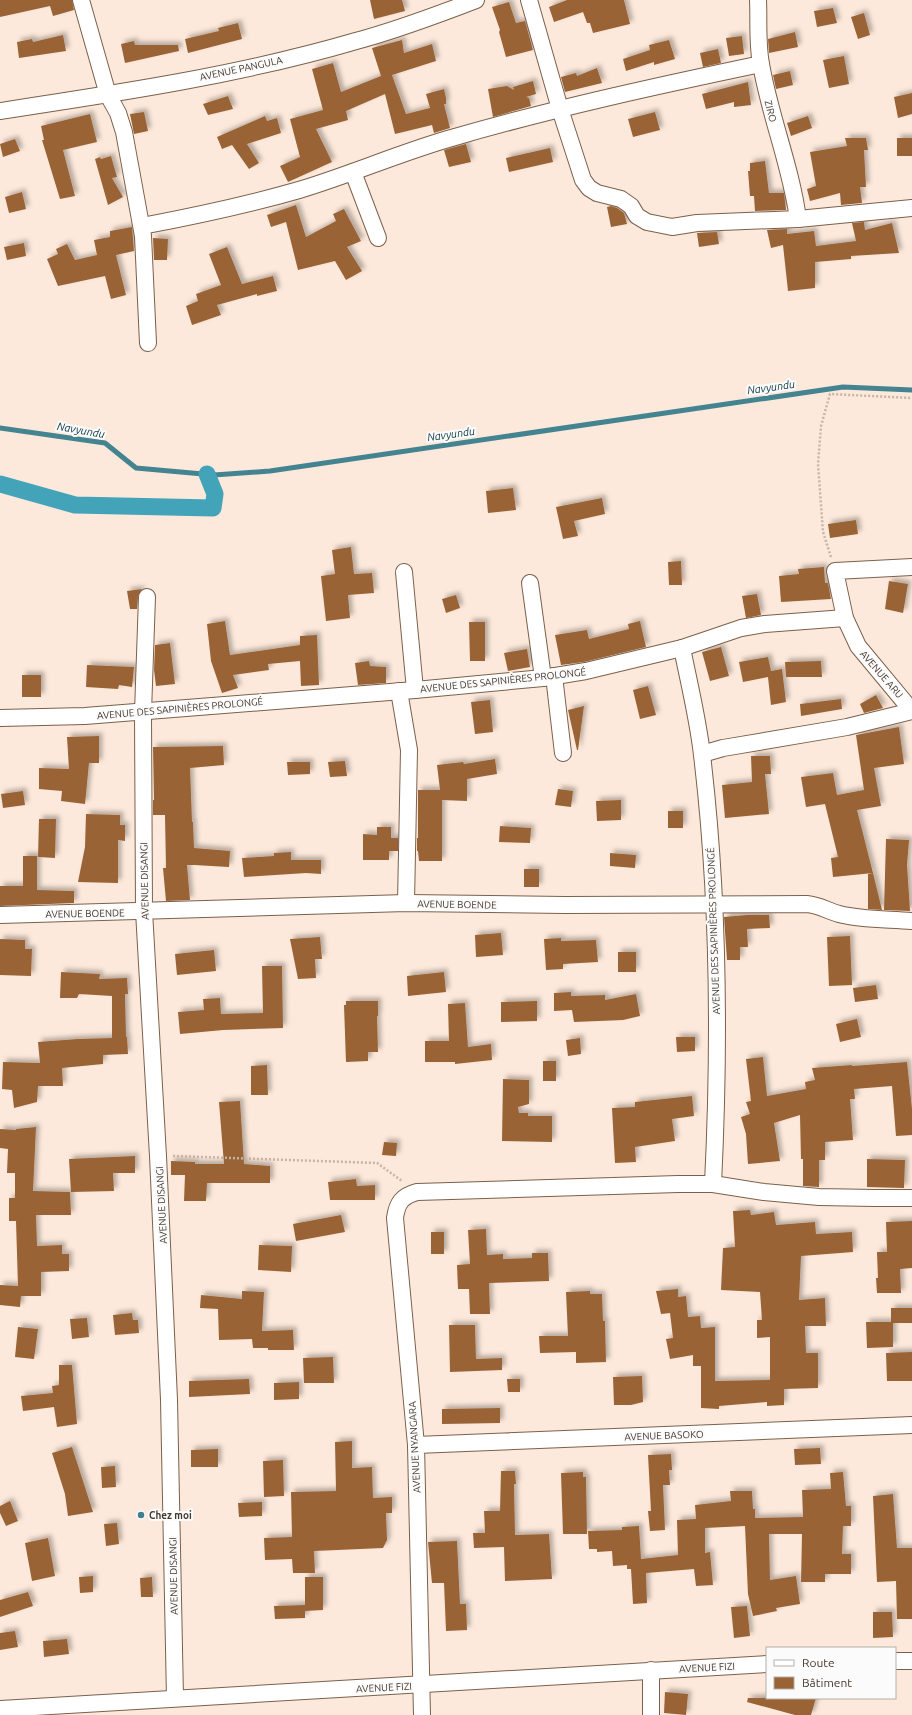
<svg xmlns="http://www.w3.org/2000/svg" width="912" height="1715" font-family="Ubuntu,sans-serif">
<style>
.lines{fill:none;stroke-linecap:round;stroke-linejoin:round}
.stream{stroke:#448390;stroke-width:5}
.canal{stroke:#43a3b9;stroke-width:17}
.building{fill:#9a6335;filter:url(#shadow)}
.street-casing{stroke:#7b604a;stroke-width:18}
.path{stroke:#c6b4a7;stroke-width:2.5;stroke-dasharray:2 2;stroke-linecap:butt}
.street{stroke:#fff;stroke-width:16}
.poi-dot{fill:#3d8090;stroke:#fbfbfb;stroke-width:1.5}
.labels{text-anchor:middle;stroke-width:4;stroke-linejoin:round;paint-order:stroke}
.street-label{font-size:10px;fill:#46392f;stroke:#fbfbfb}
.poi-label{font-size:10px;font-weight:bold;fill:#46392f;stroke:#fbfbfb;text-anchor:start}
.water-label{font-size:11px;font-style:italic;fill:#0f3b45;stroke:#fbfbfb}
</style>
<defs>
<filter id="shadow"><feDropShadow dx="3.5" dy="-3.5" stdDeviation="2" flood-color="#0004"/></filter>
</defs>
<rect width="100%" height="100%" fill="#fde9db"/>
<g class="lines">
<polyline class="stream" points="0,428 105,443 136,468 214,475 270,471 843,387 912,390"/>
<polyline class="canal" points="0,484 75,505 213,508 215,494 207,474"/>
</g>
<g class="building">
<polygon points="0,0 72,0 74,10 53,16 50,6 0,17"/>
<polygon points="370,0 402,0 405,11 374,19"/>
<polygon points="567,0 624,0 630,24 593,33 590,23 587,23 583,12 554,22 549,7"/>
<polygon points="509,2 516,23 525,21 533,50 506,57 499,32 500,30 492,7"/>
<polygon points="833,8 837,23 817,27 814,11"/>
<polygon points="864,13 870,35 858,39 851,17"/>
<polygon points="238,23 242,39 188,53 185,39 219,31 218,28"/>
<polygon points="795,32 798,47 769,53 768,39"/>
<polygon points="63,35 66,51 19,58 17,42 32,39 33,42"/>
<polygon points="742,36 744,54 729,56 726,38"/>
<polygon points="402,40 404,53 432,44 436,61 392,75 406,114 430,108 426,94 444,89 446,98 446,104 444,104 450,128 434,133 432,125 395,134 385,94 346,111 348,120 316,129 332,162 288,182 280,166 300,157 290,119 323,110 312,69 333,63 341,92 381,76 372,48"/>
<polygon points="669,40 675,59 654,65 654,62 626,71 623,59 650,50 649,45"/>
<polygon points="134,41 135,45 178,45 179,51 125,63 121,44"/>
<polygon points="718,49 721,63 703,67 700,53"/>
<polygon points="844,56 849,84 829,88 823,60"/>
<polygon points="597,68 602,83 565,92 561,77 576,73 577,76"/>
<polygon points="790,71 793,85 776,89 773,75"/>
<polygon points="533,81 536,94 526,97 529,98 531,106 493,117 488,89 507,86 514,90 513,87"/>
<polygon points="748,82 751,105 734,107 734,102 706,109 702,94"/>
<polygon points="912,93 912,114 898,118 894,97"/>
<polygon points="228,96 233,109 208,115 203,104"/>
<polygon points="144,112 148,131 134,134 130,114"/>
<polygon points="655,112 660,130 633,137 628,119"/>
<polygon points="90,114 97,142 63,150 75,196 60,199 42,140 44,140 41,126"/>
<polygon points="265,116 267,121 277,118 281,133 247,144 259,163 249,169 232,145 222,149 217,137"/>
<polygon points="808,116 812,128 791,136 787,123"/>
<polygon points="845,138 866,138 868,150 864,150 866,187 860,187 862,203 841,205 840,193 810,201 807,189 816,186 810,152 847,146"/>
<rect x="897" y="138" width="15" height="18"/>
<polygon points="15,139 20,151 3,157 0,144"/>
<polygon points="466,144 471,162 449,167 444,150"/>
<polygon points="550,148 553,162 509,172 506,158"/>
<polygon points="111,156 117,177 112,178 123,197 108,205 95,159 100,157 101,159"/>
<polygon points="765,161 769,193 784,193 786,210 755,211 754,196 750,196 748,171 750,171 750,163"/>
<polygon points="22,192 26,209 9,213 5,197"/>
<polygon points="296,205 306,237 336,221 333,214 344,209 361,241 347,247 362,271 346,280 335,261 298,270 286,222 271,227 267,215"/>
<polygon points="611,206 617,208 624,213 627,224 611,227 607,207"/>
<polygon points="864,222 865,230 892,223 899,253 851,256 851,259 815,262 815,288 788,291 783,245 771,248 767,230 787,229 787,234 814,231 816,246 856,241 852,223"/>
<polygon points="132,227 134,251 116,255 126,295 111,299 105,276 58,286 47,259 58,254 56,249 67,244 75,260 97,255 94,240 110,237 110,231"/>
<polygon points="717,232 719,244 699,247 697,233"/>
<polygon points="153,238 168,239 167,260 154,260"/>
<polygon points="24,243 26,256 7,260 4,247"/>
<polygon points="227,247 242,284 273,276 277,291 257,296 257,294 217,305 221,315 192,325 186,306 198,301 196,294 221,285 209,254"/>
<polygon points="513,488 516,510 488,513 486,491"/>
<polygon points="602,498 605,514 574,521 578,536 563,539 556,507"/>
<polygon points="856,520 858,534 830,538 828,524"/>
<polygon points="351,547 354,574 372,573 374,593 348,595 350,618 326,621 321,576 335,574 332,550"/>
<polygon points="681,561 682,585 669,585 668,562"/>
<polygon points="824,567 825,583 828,583 831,599 781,602 779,576 799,574 798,569"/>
<polygon points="889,581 908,584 903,613 885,609"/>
<polygon points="142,589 138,596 137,609 130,609 127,591"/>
<polygon points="757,594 761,615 746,618 742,596"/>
<polygon points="456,595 460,608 446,613 442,599"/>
<polygon points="225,621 230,655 300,645 300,636 317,635 319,685 301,686 300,661 268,664 269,670 233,675 238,688 222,693 211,661 207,624"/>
<polygon points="640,621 646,647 584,662 561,665 555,635 587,630 589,639 629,629 628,624"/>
<polygon points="469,622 485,622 485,661 470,661"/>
<polygon points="170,643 175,684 156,686 154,670 155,645"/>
<polygon points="721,647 729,676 710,681 702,652"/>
<polygon points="527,649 530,667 508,671 504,653"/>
<polygon points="768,657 771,671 782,669 786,702 771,705 768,677 743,682 739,662"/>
<polygon points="369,661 370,666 386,667 386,683 358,685 355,663"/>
<polygon points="821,661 822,677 786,677 785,662"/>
<polygon points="87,665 134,667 132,687 119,685 118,689 86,687"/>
<rect x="22" y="675" width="19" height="22"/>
<polygon points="648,686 656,715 640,719 633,690"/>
<polygon points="876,695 883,708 864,713 860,704"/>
<polygon points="841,699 842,709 801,716 800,704"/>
<polygon points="490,700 493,732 475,734 471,702"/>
<polygon points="584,706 578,750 577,750 568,710"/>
<polygon points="899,727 904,764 874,768 881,806 857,810 873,873 833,877 831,858 838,857 825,804 806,807 801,777 833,773 837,795 864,790 856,735"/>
<polygon points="99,736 99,763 89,763 85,804 61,801 62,791 39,789 39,768 69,769 67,737"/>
<polygon points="223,746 224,765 190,768 192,822 193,822 194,848 230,851 229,867 194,865 187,865 190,900 166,901 163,868 166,868 165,815 153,815 153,800 154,800 153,747"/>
<polygon points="751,756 770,756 771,774 765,774 769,814 725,818 722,785 752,782"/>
<polygon points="495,759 497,774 467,779 467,801 442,800 442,861 419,861 418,851 417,851 417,838 418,838 418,790 440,790 437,765 463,762 464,764"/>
<polygon points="345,761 347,776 330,777 328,762"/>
<polygon points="287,762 310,762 310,774 288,775"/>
<polygon points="558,789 573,791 571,807 555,805"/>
<polygon points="23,791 25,805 3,808 1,794"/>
<polygon points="621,800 621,820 597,821 596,801"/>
<rect x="668" y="811" width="15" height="17"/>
<polygon points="86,814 120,815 120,825 125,825 125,841 118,840 118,883 78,882 85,847"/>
<polygon points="39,819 56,819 55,858 38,857"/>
<polygon points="500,826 531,828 530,843 499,842"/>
<polygon points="377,827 391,827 391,838 398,838 398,851 389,851 389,860 363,860 363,834 377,835"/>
<polygon points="886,839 909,840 907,865 910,911 884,910"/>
<polygon points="291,852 291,860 321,860 321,874 306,873 244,877 242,858 274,856 274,853"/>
<polygon points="610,853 636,855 635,868 610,866"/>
<polygon points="23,856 37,856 37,890 74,891 74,903 0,906 0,886 23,886"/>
<rect x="524" y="869" width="15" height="18"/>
<polygon points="873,873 882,910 868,909 868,874"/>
<polygon points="747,915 769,915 770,928 747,929 748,947 740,947 740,960 727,960 724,917"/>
<polygon points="501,933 503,955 476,957 475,935"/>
<polygon points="850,936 852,985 829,986 827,937"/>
<polygon points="320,937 322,959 315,959 316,978 298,979 290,939"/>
<polygon points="561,938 561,941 596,940 598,962 563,964 563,969 546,970 544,939"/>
<polygon points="0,939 25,940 25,949 32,949 31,976 0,975"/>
<polygon points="214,950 216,971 177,975 175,954"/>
<rect x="618" y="952" width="18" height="20"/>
<polygon points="262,966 282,966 283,1028 223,1030 180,1034 178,1012 204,1010 203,999 220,998 221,1014 263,1013"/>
<polygon points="61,972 100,974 99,979 127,978 128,994 125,994 126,1037 127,1037 128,1054 103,1055 103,1064 62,1068 63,1086 38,1086 37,1102 14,1108 12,1090 2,1089 3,1062 40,1063 38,1042 78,1039 112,1038 112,996 79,994 77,998 60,998"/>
<polygon points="444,972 446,992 408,996 407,976"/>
<polygon points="876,985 878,999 855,1002 853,988"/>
<polygon points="571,992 571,996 605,995 605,1000 636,994 640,1016 623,1020 574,1022 572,1010 554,1011 554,993"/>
<polygon points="346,1001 378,1001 378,1016 377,1016 378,1052 368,1052 368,1061 346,1062 344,1005 346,1005"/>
<polygon points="537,1001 537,1021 501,1022 501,1002"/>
<polygon points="465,1003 468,1047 491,1044 492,1060 455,1064 455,1062 425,1062 425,1041 449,1041 448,1004"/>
<polygon points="857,1019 861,1037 840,1042 836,1024"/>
<polygon points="676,1037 695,1037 695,1051 677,1052"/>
<polygon points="580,1038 581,1054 568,1056 566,1040"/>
<polygon points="763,1057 767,1096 806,1089 805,1082 815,1080 812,1068 852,1065 852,1066 907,1062 912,1109 912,1135 896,1136 892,1086 854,1089 855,1099 850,1099 853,1140 825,1142 825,1160 819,1160 819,1187 803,1186 803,1159 801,1159 800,1115 774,1123 780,1161 748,1164 746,1134 741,1117 750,1114 746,1102 751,1101 746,1059"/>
<rect x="543" y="1061" width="13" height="20"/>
<polygon points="267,1065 268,1095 251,1095 251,1066"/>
<polygon points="503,1079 529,1080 529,1104 518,1107 519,1113 528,1113 528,1116 552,1116 552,1142 502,1141"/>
<polygon points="692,1096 694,1116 672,1119 675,1141 635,1147 636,1162 615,1163 612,1108 635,1107 635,1102"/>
<polygon points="240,1101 244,1164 270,1166 270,1183 207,1183 206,1201 184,1201 185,1175 171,1175 171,1161 195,1162 195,1164 224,1164 219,1102"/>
<polygon points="36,1127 33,1191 70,1192 71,1215 36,1215 37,1246 62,1245 62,1254 69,1254 69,1271 41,1272 41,1296 21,1296 20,1307 0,1305 0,1285 18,1286 16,1221 9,1221 9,1198 15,1198 15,1173 7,1173 8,1149 0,1148 0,1129 16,1130 16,1129"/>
<polygon points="384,1142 397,1143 396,1156 382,1155"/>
<polygon points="135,1156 135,1173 113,1173 114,1191 71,1192 69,1159"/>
<polygon points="867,1159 905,1160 904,1188 867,1187"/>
<polygon points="356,1179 357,1186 375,1185 375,1200 330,1200 328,1182"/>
<polygon points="750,1210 751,1215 774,1212 776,1225 815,1222 816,1234 852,1232 853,1252 801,1256 799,1300 825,1298 826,1326 805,1326 806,1353 818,1353 818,1388 784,1389 784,1405 767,1406 767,1402 719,1406 719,1409 701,1408 701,1366 693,1366 693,1355 670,1359 666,1339 673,1338 670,1313 661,1314 656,1291 678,1289 678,1297 686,1296 688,1317 700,1316 701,1328 715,1327 715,1381 770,1380 770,1337 757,1338 757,1320 762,1320 760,1292 721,1290 723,1248 735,1247 733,1211"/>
<polygon points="341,1215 345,1232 296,1241 293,1224"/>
<polygon points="912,1221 912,1268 900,1269 901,1293 877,1293 876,1278 878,1278 877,1252 887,1252 886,1222"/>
<polygon points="486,1229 487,1255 503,1254 503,1259 532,1258 532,1253 548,1253 549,1281 489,1283 490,1314 470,1314 469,1289 458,1289 457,1265 470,1264 468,1230"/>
<rect x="431" y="1232" width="13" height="22"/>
<polygon points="259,1245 292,1246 291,1272 258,1270"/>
<polygon points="242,1291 264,1292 262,1331 293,1330 294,1350 268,1350 268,1348 253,1348 252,1339 219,1340 218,1309 200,1308 201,1295 242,1299"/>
<polygon points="590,1291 590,1294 602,1294 603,1321 605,1321 606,1362 576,1363 576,1352 540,1353 539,1336 568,1336 566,1292"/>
<polygon points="891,1308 912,1308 912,1323 893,1323 893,1347 867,1348 866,1322 891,1322"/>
<polygon points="132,1313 133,1320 138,1320 139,1333 115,1335 113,1315"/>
<polygon points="87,1318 89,1337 72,1339 70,1319"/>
<polygon points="449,1325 475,1325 476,1359 502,1358 502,1370 450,1372"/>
<polygon points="18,1327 38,1329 34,1359 15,1357"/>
<polygon points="912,1352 912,1381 887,1381 886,1353"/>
<polygon points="333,1357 334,1383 304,1383 303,1358"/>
<polygon points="59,1365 72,1365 77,1424 57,1427 54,1407 23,1411 21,1396 53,1393 52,1386 59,1385"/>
<polygon points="642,1376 643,1402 631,1405 614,1405 613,1377"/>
<polygon points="249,1379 250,1394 189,1397 189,1381"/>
<polygon points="507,1379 520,1379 520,1392 508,1392"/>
<polygon points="299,1382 299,1399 274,1400 274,1383"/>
<polygon points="500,1408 500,1423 442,1424 442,1409"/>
<polygon points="352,1441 352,1468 372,1467 373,1498 392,1497 392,1513 386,1513 387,1540 383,1548 314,1551 315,1573 293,1573 292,1559 265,1560 264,1538 292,1537 291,1492 336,1491 335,1442"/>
<polygon points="72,1447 93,1512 68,1516 65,1494 52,1453"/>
<polygon points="820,1448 821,1464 795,1465 794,1449"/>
<polygon points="218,1449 218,1467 191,1467 191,1450"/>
<polygon points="671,1454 672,1470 669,1470 670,1485 663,1485 665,1530 650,1531 648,1511 651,1511 648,1455"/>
<polygon points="283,1460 284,1496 264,1497 263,1461"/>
<polygon points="115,1466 116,1487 102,1488 101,1467"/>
<polygon points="501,1471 515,1471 516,1484 514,1484 515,1535 549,1534 552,1579 505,1581 504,1547 474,1548 473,1533 485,1533 484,1511 500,1511"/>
<polygon points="583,1472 583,1477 586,1477 587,1534 563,1534 561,1473"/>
<polygon points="843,1472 846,1506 851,1506 851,1526 843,1526 842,1554 851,1554 851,1574 825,1574 825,1582 801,1582 802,1534 769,1534 770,1580 796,1576 800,1604 776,1608 777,1611 753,1616 748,1594 745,1526 705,1528 705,1553 710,1552 713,1585 696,1586 694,1569 646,1573 647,1603 633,1604 631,1569 627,1569 627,1565 613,1566 612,1551 597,1552 597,1549 589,1549 588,1531 622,1530 622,1527 639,1526 641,1559 678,1555 677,1520 696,1519 695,1505 731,1501 730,1491 752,1491 753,1509 755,1509 755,1518 803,1517 802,1490 831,1489 830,1473"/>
<polygon points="893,1494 897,1548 912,1548 912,1619 897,1619 896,1581 877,1582 873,1496"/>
<polygon points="10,1501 18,1521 6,1526 0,1513 0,1506"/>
<polygon points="262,1502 262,1516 239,1517 238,1503"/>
<polygon points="117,1523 119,1544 106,1546 104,1524"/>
<polygon points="48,1538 55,1576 32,1581 25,1543"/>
<polygon points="457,1541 460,1604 466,1604 467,1630 446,1631 444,1583 432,1583 428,1542"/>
<polygon points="93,1576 93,1592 80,1593 79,1577"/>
<polygon points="152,1577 153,1597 141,1597 140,1578"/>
<polygon points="305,1577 323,1577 323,1610 305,1611"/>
<polygon points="28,1592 33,1606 0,1617 0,1600"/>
<polygon points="305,1605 305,1618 275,1619 274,1606"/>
<polygon points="747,1606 750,1636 734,1638 731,1607"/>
<polygon points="873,1612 892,1612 893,1637 873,1638"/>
<polygon points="15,1631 18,1647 0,1650 0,1633"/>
<polygon points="67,1639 69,1654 44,1657 43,1641"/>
<polygon points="665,1692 688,1694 686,1715 664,1713"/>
<polygon points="748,1698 816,1698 811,1715 795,1715 747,1702"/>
</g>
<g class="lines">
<g class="street-casing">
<g id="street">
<polyline points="81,0 108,95 118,113 124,132 143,236 148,343"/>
<polyline points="529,0 560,109 583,180 589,188 597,193 621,199 631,206 637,216 647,222 672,227 697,223 798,219 912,208"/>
<path d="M758,0c1,21 -1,43 3,64 9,53 30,102 37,155"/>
<path d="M0,111c119,-18 240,-36 356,-70 41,-11 81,-26 120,-41"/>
<polyline points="353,172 378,238"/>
<path d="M142,226c53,-10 105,-21 157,-36 50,-15 98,-36 149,-51 103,-30 208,-53 313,-75"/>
<polyline points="912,567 835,571 845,618 858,646 912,711"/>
<polyline points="404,572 415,690"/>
<polyline points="530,583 543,678"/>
<polyline points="147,597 143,712 144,911 158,1156 169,1400 175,1698"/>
<polyline points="682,648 741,628 765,624 845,618"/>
<polyline points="554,676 563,753"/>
<polyline points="399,691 409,750 406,903"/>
<path d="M0,718l85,-2 330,-26 128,-12 43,-7 96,-23c7,35 16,71 20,107 17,142 18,286 11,429"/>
<polyline points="702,754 723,748 847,727 912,711"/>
<path d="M0,915l406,-12 159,2 242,-1c12,1 21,7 32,10 23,6 49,5 73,7"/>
<polyline points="416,1445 912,1425"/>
<polyline points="895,1661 912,1661"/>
<polyline points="651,1670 651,1715"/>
<polyline points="0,1709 767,1664"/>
<path d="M422,1715l-6,-270 -21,-227c2,-15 7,-22 22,-26l261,-8h35l51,8 55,5 55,1h38"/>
</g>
</g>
<g class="path">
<polyline points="831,557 823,532 818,464 821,426 830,394 912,398"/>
<polyline points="173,1156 377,1163 402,1181"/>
</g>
<use href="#street" class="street"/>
</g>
<circle class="poi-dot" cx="141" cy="1515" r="4"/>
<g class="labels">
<g class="street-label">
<text transform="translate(241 68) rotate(-12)" y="4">AVENUE PANGULA</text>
<text transform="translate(771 111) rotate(76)" y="4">ZIRO</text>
<text transform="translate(882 674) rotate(49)" y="4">AVENUE ARU</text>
<text transform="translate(503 680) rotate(-6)" y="4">AVENUE DES SAPINIÈRES PROLONGÉ</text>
<text transform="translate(180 708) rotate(-5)" y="4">AVENUE DES SAPINIÈRES PROLONGÉ</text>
<text transform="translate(144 881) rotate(-91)" y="4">AVENUE DISANGI</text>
<text transform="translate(457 904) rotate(1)" y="4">AVENUE BOENDE</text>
<text transform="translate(85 913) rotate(-1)" y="4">AVENUE BOENDE</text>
<text transform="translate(713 931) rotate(-92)" y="4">AVENUE DES SAPINIÈRES PROLONGÉ</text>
<text transform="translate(161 1205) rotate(-93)" y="4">AVENUE DISANGI</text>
<text transform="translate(664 1435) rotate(-2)" y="4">AVENUE BASOKO</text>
<text transform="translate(414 1447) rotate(-93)" y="4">AVENUE NYANGARA</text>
<text transform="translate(173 1576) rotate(-91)" y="4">AVENUE DISANGI</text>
<text transform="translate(707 1667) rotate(-3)" y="4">AVENUE FIZI</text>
<text transform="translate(384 1687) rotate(-3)" y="4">AVENUE FIZI</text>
</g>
<g class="poi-label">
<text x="149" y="1519">Chez moi</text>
</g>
<g class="water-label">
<text transform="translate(771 387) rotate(-8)" y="4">Navyundu</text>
<text transform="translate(81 430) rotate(10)" y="4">Navyundu</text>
<text transform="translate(451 434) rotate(-8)" y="4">Navyundu</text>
</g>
</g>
<rect x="766" y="1647" width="130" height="52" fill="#fbfbfb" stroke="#b3ada9"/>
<rect x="774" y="1660" width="20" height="6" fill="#ffffff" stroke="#b3ada9"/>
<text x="802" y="1667" font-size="12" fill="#46392f">Route</text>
<rect x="774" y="1677" width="20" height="12" fill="#9a6335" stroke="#b3ada9"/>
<text x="802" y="1687" font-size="12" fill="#46392f">Bâtiment</text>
</svg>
